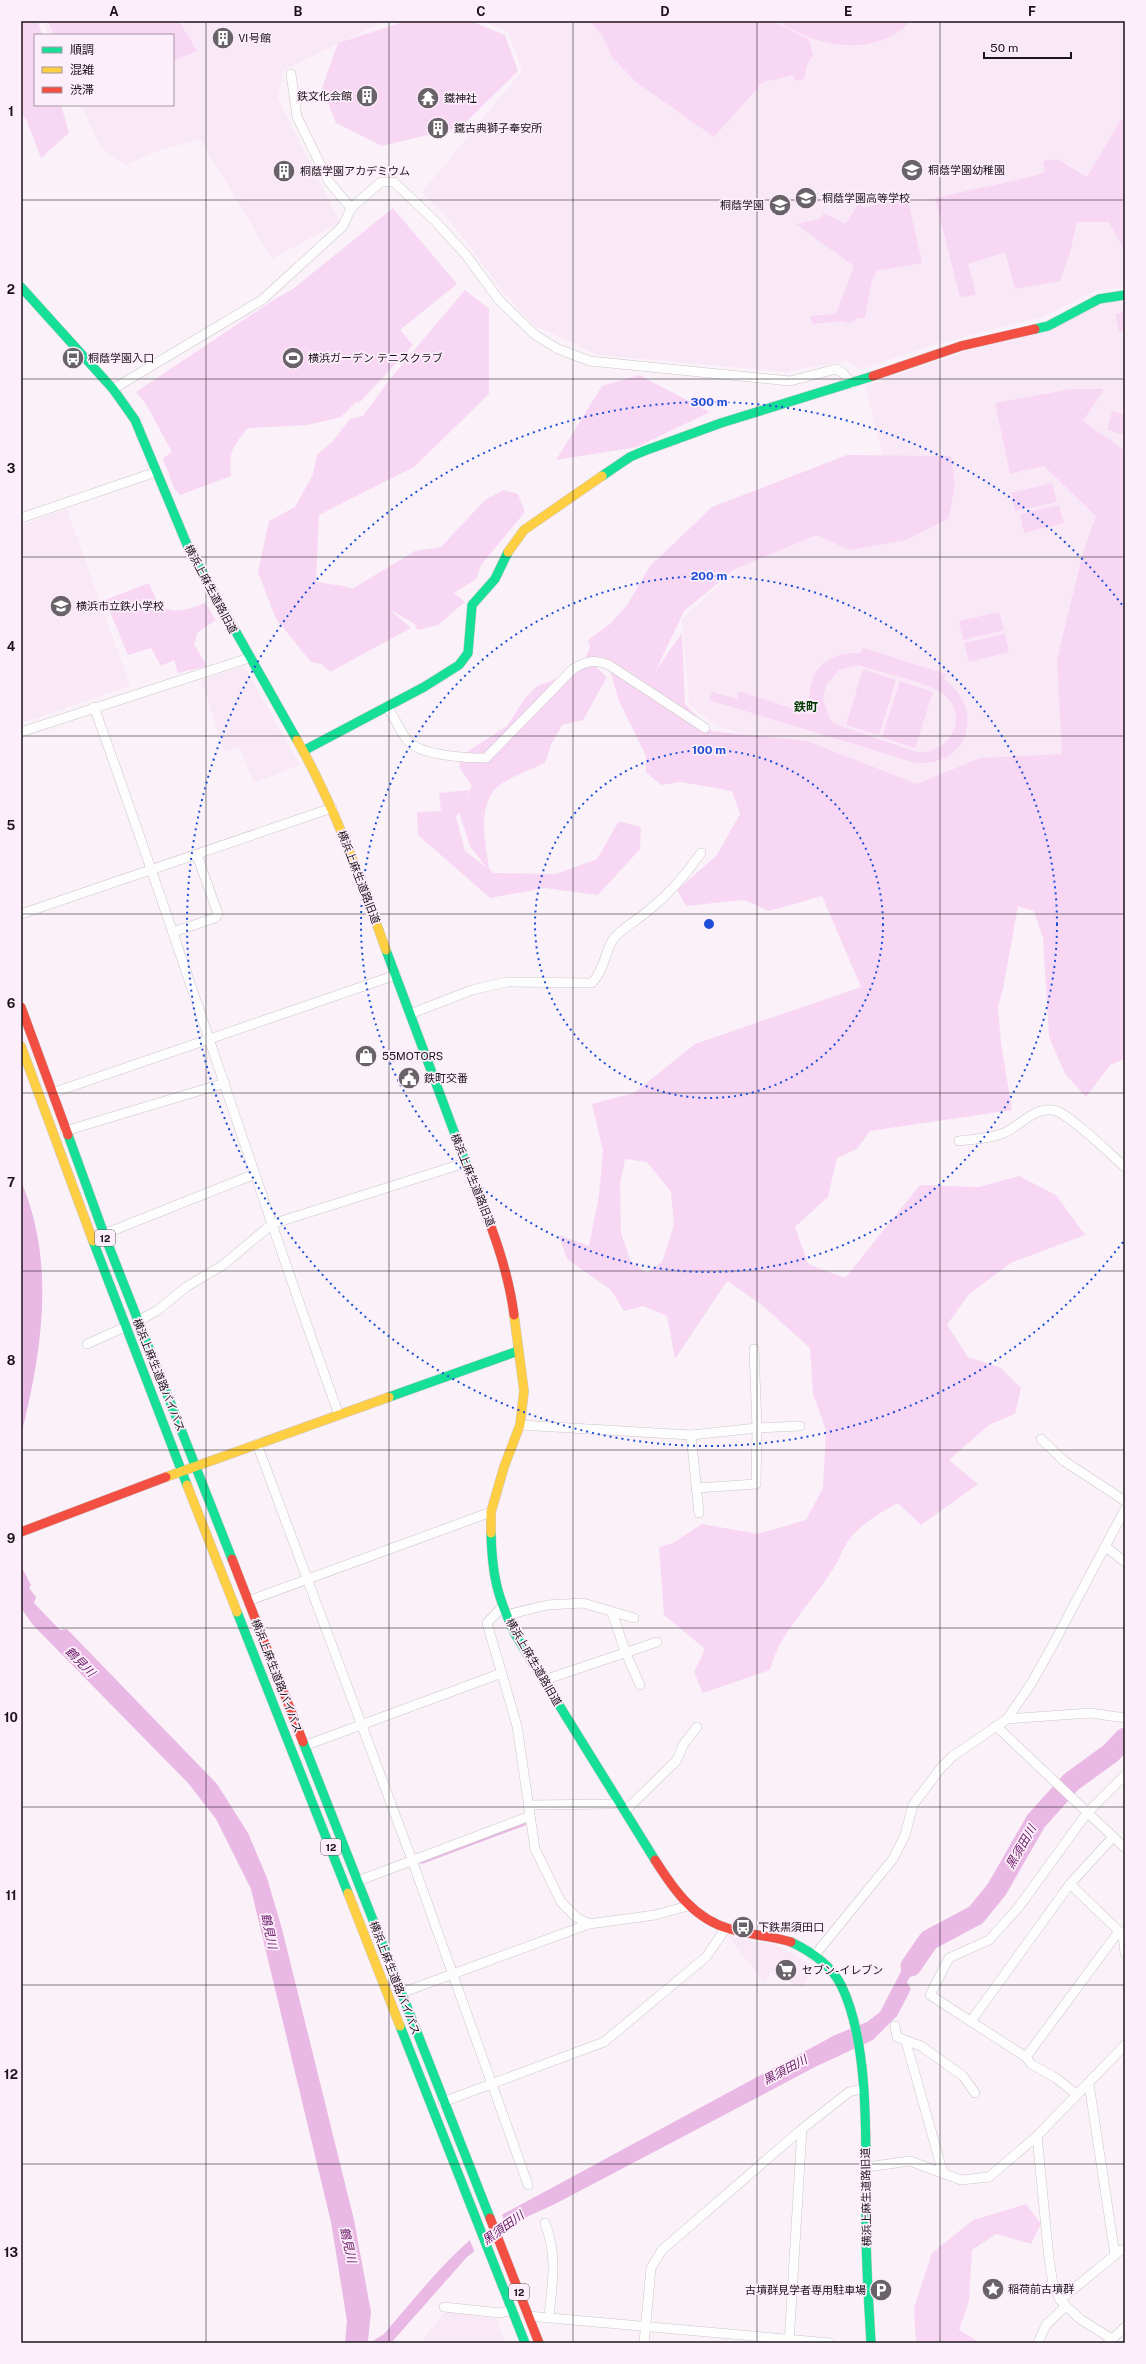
<svg xmlns="http://www.w3.org/2000/svg" width="1146" height="2364" font-family="'Public Sans','Noto Sans JP',sans-serif">
<style>
.built{fill:#f9e9f7}
.green{fill:#f8d7f5;fill-rule:evenodd}
.water{fill:#e9b8e5}
.pier{fill:#faf2f8}
.lines{fill:none;stroke-linecap:round;stroke-linejoin:round}
.stream{stroke:#e9b8e5;stroke-width:3.5}
.river{stroke:#e9b8e5;stroke-width:21}
.street-casing{stroke:#ccc5ca;stroke-width:10}
.fast-casing{stroke:#ccc5ca;stroke-width:10}
.slow-casing{stroke:#ccc5ca;stroke-width:10}
.jam-casing{stroke:#ccc5ca;stroke-width:10}
.street{stroke:#fefdfe;stroke-width:9}
.fast{stroke:#16e098;stroke-width:9}
.slow{stroke:#ffcf43;stroke-width:9}
.jam{stroke:#f24e42;stroke-width:9}
.grid{fill:none;stroke:#1b151a;stroke-width:1;stroke-opacity:0.55}
.ring{fill:none;stroke:#1d4ed8;stroke-width:2;stroke-dasharray:2 4}
.labels{text-anchor:middle;stroke-width:3.5;stroke-linejoin:round;paint-order:stroke}
.shield{fill:#fdeefb;stroke:#5f565e;stroke-width:1}
.shield-label{font-size:10px;font-weight:bold;fill:#1b151a}
.poi-label{font-size:11px;fill:#1b151a;stroke:#fdeefb;text-anchor:start}
.street-label{font-size:11px;fill:#1b151a;stroke:#fdeefb}
.neighbourhood-label{font-size:12px;font-weight:bold;fill:#013a02;stroke:#fdeefb}
.water-label{font-size:12px;font-style:italic;fill:#671865;stroke:#fdeefb}
.centre{fill:#1d4ed8;stroke:#fdeefb;stroke-width:2}
.ring-label{font-size:12px;text-anchor:middle;font-weight:bold;fill:#1d4ed8;stroke:#fdeefb;stroke-width:3.5;stroke-linejoin:round;paint-order:stroke}
.neatline{fill:none;stroke:#1b151a;stroke-width:1.5}
.grid-label{font-size:13px;text-anchor:middle;font-weight:bold;fill:#1b151a}
</style>
<rect width="100%" height="100%" fill="#faf2f8"/>
<g class="built">
<polygon points="43,21 385,21 284,70 278,98 340,222 272,259 200,139 155,152 126,165 101,148 81,105 173,105 173,35 49,35"/>
<polygon points="481,21 1125,21 1125,287 1095,291 1043,317 933,345 860,370 847,361 785,372 598,355 534,325 505,294 448,218 422,192 522,71 508,32"/>
<polygon points="1125,301 1125,516 1066,755 906,794 840,762 716,726 689,705 682,619 719,585 774,540 877,470 882,454 865,386 1103,304"/>
<polygon points="67,509 130,686 21,723 21,525"/>
<polygon points="244,666 300,765 254,783 239,748 224,751 201,680"/>
<polygon points="728,1936 774,1945 795,1954 815,1969 802,1988 770,1972 765,1984"/>
<polygon points="445,2312 496,2318 506,2343 420,2343"/>
</g>
<g class="green">
<polygon points="21,21 38,21 42,35 35,35 35,105 61,105 69,133 41,158 26,119 21,113"/>
<polygon points="48,21 179,21 197,51 173,61 173,35 54,35"/>
<polygon points="406,21 470,21 505,35 518,71 461,127 382,146 336,123 322,88 338,43"/>
<polygon points="589,21 773,21 809,40 813,55 807,65 804,79 795,81 793,75 763,82 714,137 636,82 612,57 602,35"/>
<path d="M777,21h134c-35,38 -95,26 -134,0z"/>
<polygon points="1125,119 1125,252 1109,222 1077,222 1070,253 1060,281 1015,289 1005,252 968,264 976,295 960,297 935,198 1030,177 1045,172 1043,161 1057,159 1087,177 1120,121"/>
<polygon points="907,196 922,263 877,271 872,280 865,318 858,318 850,323 840,321 813,324 810,316 836,314 854,266 796,224 820,219 824,213 846,224 859,203 864,208"/>
<path d="M393,208l64,76 -57,46 13,15 -54,58 -2,-2 -16,16 -33,8 -60,3c-16,19 -19,23 -17,48l-51,19 -6,-7 -11,-30 9,-6 -26,-48 -10,-12 139,-93 18,-10z"/>
<polygon points="465,290 489,309 489,394 414,467 319,515 316,582 344,586 352,589 415,551 441,547 485,500 504,490 518,494 525,512 481,565 476,579 454,593 465,602 438,625 417,630 415,624 389,609 411,628 330,672 321,664 311,662 276,619 258,572 269,521 295,507 313,474 317,455 333,441 350,419 363,416 389,380"/>
<polygon points="1125,312 1125,331 1119,332 1115,314"/>
<polygon points="639,375 710,412 637,447 556,460 602,386"/>
<path d="M1071,389h33l-21,32 42,30v608l-15,6 -24,32 -21,-23 -16,-37 -6,-99 -9,-27 -16,-5 -15,83 -5,18 3,36 11,67 -142,21 -13,18 -20,9 -9,39 -33,30 13,37 37,14 75,-93 59,2 40,-11 37,19 29,40 -74,28 -42,31 -22,31 21,32 33,11 20,20 -6,26 -26,11 -40,35 29,24 -57,41 -23,-22c-17,9 -34,19 -47,34 -8,10 -12,24 -20,35 -21,33 -51,60 -61,98l-67,23 -9,-21 11,-23 -41,-34 -5,-68 14,-4 29,-19 56,10 48,-14 17,-32 3,-58 -13,-36 -3,-46 -48,-43 -35,-24 -52,78 -8,-43 -24,-10 -19,5 -13,-21 -44,-31 -8,-24 30,11 10,-51 4,-44 -11,-47 42,-11 61,-49 166,-57 -39,-91 -53,15 -25,-11 -58,6 -9,-16 40,-35 23,-41 -8,-23 -51,-9 -20,3 -15,-13v-16l-27,-55 -9,-30 27,2 -43,-8 13,12 -24,43 -21,5 -11,20 -6,18c-13,6 -45,17 -53,30 -14,23 -6,51 -3,76l5,4 62,1 41,-15 22,-38 22,6 -1,22 -42,46 -53,-7 -55,10 -72,-63 -1,-23 24,-1 -2,-18 30,-3 -4,9 7,-13 -13,-19 3,-12 45,-29 18,-28 12,-12 43,-16 10,-22 -2,-8 22,-16 17,-19 23,-39 62,-59 135,-52 104,1 4,29 -6,33 -43,22 -57,10 -32,-15 -82,34 -51,42 -28,59 26,-37 3,71 27,27 95,10 110,43 63,-26 82,-4 -5,-94 26,-107 13,-37 -52,-50 -34,8 -15,-71zM459,812l11,34 17,22 -22,-17 -9,-34zM625,1159l22,3 24,30 3,33 -12,37 -15,11 -16,-11 -10,-29 -1,-48z"/>
<polygon points="1112,411 1125,415 1125,435 1107,430"/>
<polygon points="1052,483 1057,502 1015,511 1011,493"/>
<polygon points="1059,505 1064,523 1024,533 1020,514"/>
<path d="M149,583l10,23c18,8 28,4 46,-3l11,17 -18,12 -4,12 13,22 -29,7 -4,-13 -13,6 -10,-18 -23,7 -23,-55z"/>
<polygon points="999,612 1004,630 963,640 959,621"/>
<polygon points="1005,634 1009,652 969,662 964,643"/>
<path d="M863,648l83,26 -2,5c42,30 25,88 -28,84l-207,-63 3,-8 25,7 2,-8 73,24c-9,-38 9,-64 49,-62zM858,665c21,7 65,16 82,27 32,20 12,63 -24,60l-81,-28 -5,-5 -7,-20 3,-14 13,-15z"/>
<polygon points="863,669 896,680 879,735 846,725"/>
<polygon points="900,681 933,692 915,748 882,737"/>
<polygon points="1026,2204 1041,2224 1031,2244 996,2234 972,2250 969,2301 959,2330 981,2343 916,2343 914,2308 932,2253 973,2220"/>
</g>
<g class="water">
<path d="M21,1181c35,83 21,170 0,254z"/>
<path d="M21,1566l10,19 -2,3 7,9 -2,6 26,27 7,-1 150,155 31,49 19,45 15,51 72,291 17,92 -3,29h5l11,-7c37,-43 73,-90 121,-121l330,-178 32,-13 13,-10 27,-52 15,-20 7,6 -22,36 4,7 -14,27 -24,24 -56,26 -262,138 -46,21 -42,32 -76,86h-46l2,-22 -16,-99 -80,-333 -35,-70 -28,-36 -155,-158 -12,-17z"/>
</g>
<polygon class="pier" points="501,2213 508,2228 475,2253 469,2238"/>
<g class="lines">
<polyline class="stream" points="422,1862 524,1824"/>
<polyline class="river" points="911,1966 929,1940 976,1915 997,1889 1036,1821 1071,1782 1111,1753 1125,1738"/>
<g class="street-casing">
<g id="street">
<polyline points="291,74 297,117 329,182 351,208"/>
<polyline points="113,389 262,300 343,226 351,208 381,182 394,182 435,221 466,255 499,300 535,335 558,349 590,361 790,381 836,369 843,373 851,384"/>
<polyline points="21,518 156,472"/>
<path d="M387,706c7,11 13,25 21,35 13,15 60,17 78,17l87,-89c13,-8 21,-10 36,-4l96,63"/>
<path d="M94,707c85,235 160,473 245,708"/>
<polyline points="21,732 249,658"/>
<polyline points="21,914 332,808"/>
<polyline points="173,932 215,918 218,914 197,855"/>
<path d="M410,1014l62,-24 35,-8 85,1c14,-15 13,-35 23,-46 10,-11 23,-17 34,-27 19,-15 38,-37 52,-57"/>
<polyline points="52,1093 396,975"/>
<polyline points="65,1131 225,1083"/>
<path d="M959,1141c15,-2 30,-2 45,-8 16,-7 30,-26 49,-23 15,2 58,45 72,57"/>
<polyline points="104,1234 255,1174"/>
<polyline points="138,1321 158,1310 186,1287 223,1265 272,1224 465,1163"/>
<polyline points="87,1344 125,1327"/>
<polyline points="520,1425 691,1435 757,1428 800,1426"/>
<polyline points="691,1435 699,1513"/>
<polyline points="1041,1439 1064,1461 1125,1501"/>
<polyline points="257,1444 412,1860 528,2185"/>
<polyline points="696,1488 756,1484 757,1428 754,1349"/>
<polyline points="1106,1547 1125,1562"/>
<polyline points="248,1601 491,1512"/>
<polyline points="502,1607 487,1623 517,1726 535,1849 561,1902 576,1917 589,1924 655,1915 688,1906"/>
<polyline points="612,1612 625,1651 640,1685"/>
<polyline points="506,1615 547,1605 583,1603 634,1618"/>
<polyline points="544,1680 657,1642"/>
<polyline points="1007,1719 1090,1713 1125,1718"/>
<polyline points="996,1726 1125,1848"/>
<polyline points="304,1746 502,1673"/>
<polyline points="528,1805 612,1804 619,1802"/>
<polyline points="625,1811 677,1760 683,1745 697,1727"/>
<polyline points="358,1881 530,1816"/>
<polyline points="1070,1884 1123,1935 1125,1953"/>
<polyline points="814,1956 893,1859 905,1835 913,1805 940,1769 953,1756 1007,1719 1031,1684 1055,1641 1125,1509"/>
<polyline points="401,1993 589,1924"/>
<polyline points="971,2021 1070,1884 1113,1837"/>
<polyline points="895,2026 897,2037 921,2046 963,2076 975,2093"/>
<polyline points="906,2042 943,2173"/>
<polyline points="1026,2057 1119,1931"/>
<polyline points="1089,2084 1115,2255"/>
<polyline points="1076,2094 1056,2078 1031,2064 1026,2057 930,1995 949,1958 989,1940 1018,1908 1087,1813 1125,1775"/>
<polyline points="443,2102 604,2042 706,1957 726,1928"/>
<polyline points="1037,2136 1049,2259 1053,2284 1060,2300"/>
<polyline points="867,2167 910,2161 961,2180 989,2177 1037,2136 1125,2045"/>
<path d="M545,2223c13,33 7,60 4,95"/>
<polyline points="444,2307 500,2313 512,2310"/>
<polyline points="528,2316 830,2343"/>
<polyline points="1112,2339 1080,2319 1060,2300 1121,2250 1125,2250"/>
<polyline points="644,2343 651,2268 662,2250 802,2129 849,2092 861,2089"/>
<polyline points="789,2343 802,2129"/>
<polyline points="1038,2343 1046,2325 1066,2306"/>
<polyline points="1108,2343 1125,2327"/>
</g>
</g>
<g class="fast-casing">
<g id="fast">
<polyline points="21,287 113,389 135,420 188,547 297,740"/>
<polyline points="1035,329 1048,326 1099,299 1125,295"/>
<polyline points="602,476 630,457 644,451 721,423 873,376"/>
<polyline points="303,751 424,687 459,665 468,653 472,605 495,579 508,552"/>
<polyline points="386,950 471,1177"/>
<polyline points="68,1135 104,1234 232,1559"/>
<polyline points="93,1241 187,1485"/>
<polyline points="389,1397 518,1351"/>
<path d="M491,1533c1,42 6,63 24,101l140,226"/>
<polyline points="237,1612 348,1893"/>
<polyline points="303,1742 490,2218"/>
<path d="M791,1942c19,9 40,23 50,43 31,62 24,173 25,243 0,38 3,77 5,115"/>
<polyline points="400,2026 525,2343"/>
</g>
</g>
<g class="slow-casing">
<g id="slow">
<polyline points="508,552 524,530 602,476"/>
<path d="M297,740c38,67 63,138 89,210"/>
<polyline points="21,1046 93,1241"/>
<polyline points="166,1477 389,1397"/>
<polyline points="187,1485 237,1612"/>
<polyline points="491,1533 491,1512 504,1467 520,1425 524,1391 514,1315"/>
<polyline points="348,1893 400,2026"/>
</g>
</g>
<g class="jam-casing">
<g id="jam">
<polyline points="873,376 961,346 1035,329"/>
<polyline points="21,1007 68,1135"/>
<path d="M471,1177c19,44 37,91 43,138"/>
<polyline points="21,1532 166,1477"/>
<polyline points="232,1559 303,1742"/>
<path d="M655,1860c19,30 39,59 75,69 20,6 41,7 61,13"/>
<polyline points="490,2218 539,2343"/>
</g>
</g>
<use href="#street" class="street"/>
<use href="#fast" class="fast"/>
<use href="#slow" class="slow"/>
<use href="#jam" class="jam"/>
</g>
<path class="grid" d="M206,21v2322M389,21v2322M573,21v2322M757,21v2322M940,21v2322M21,200h1104M21,379h1104M21,557h1104M21,736h1104M21,914h1104M21,1093h1104M21,1271h1104M21,1450h1104M21,1628h1104M21,1807h1104M21,1985h1104M21,2164h1104"/>
<g class="ring">
<circle cx="709" cy="924" r="174"/>
<circle cx="709" cy="924" r="348"/>
<path d="M1123 1242A522 522 0 1 1 1123 606"/>
</g>
<defs>
<g id="building-disc" transform="scale(1.15)"><circle r="9.5" fill="#696268" stroke="#fdeefb"/><path d="M-4-6H4V6H1V3H-1V6H-4ZM-2.5-4.3h1.7v1.8h-1.7ZM.8-4.3h1.7v1.8H.8ZM-2.5-1h1.7V.8h-1.7ZM.8-1h1.7V.8H.8Z" fill="#fff"/></g>
<g id="temple-disc" transform="scale(1.15)"><circle r="9.5" fill="#696268" stroke="#fdeefb"/><path d="M0-6L5-2H3V0L6.5 2.5H4V6H1.5V3h-3V6H-4V2.5H-6.5L-3 0V-2H-5Z" fill="#fff"/></g>
<g id="school-disc" transform="scale(1.15)"><circle r="9.5" fill="#696268" stroke="#fdeefb"/><path d="M0-5L7-2L0 1L-7-2ZM-4 1L0 2.5L4 1V4Q0 6-4 4Z" fill="#fff"/></g>
<g id="bus-disc" transform="scale(1.15)"><circle r="9.5" fill="#696268" stroke="#fdeefb"/><path d="M-5-6H5V4H4V6H2V4H-2V6H-4V4H-5ZM-3.5-4V0h7V-4ZM-3.5 1.2v1.5H-2V1.2ZM2 1.2v1.5H3.5V1.2Z" fill="#fff"/></g>
<g id="stadium-disc" transform="scale(1.15)"><circle r="9.5" fill="#696268" stroke="#fdeefb"/><path d="M0-5a6.5 5 0 1 0 0 10a6.5 5 0 1 0 0-10ZM-3.5-1.8h7v3.6h-7Z" fill="#fff"/></g>
<g id="shop-disc" transform="scale(1.15)"><circle r="9.5" fill="#696268" stroke="#fdeefb"/><path d="M-5-2.5h2.3a2.7 3.5 0 0 1 5.4 0H5L5.5 6h-11ZM-1.5-2.5h3a1.5 2.3 0 0 0-3 0Z" fill="#fff"/></g>
<g id="civic-disc" transform="scale(1.15)"><circle r="9.5" fill="#696268" stroke="#fdeefb"/><path d="M-.6-6.5H3V-4.5H.6V-3L4-1V1h2V6H-6V1h2V-1L-.6-3ZM-1.2 2.5V6h2.4V2.5Z" fill="#fff"/></g>
<g id="supermarket-disc" transform="scale(1.15)"><circle r="9.5" fill="#696268" stroke="#fdeefb"/><path d="M-6-5.5h2.5l.6 2H6L4.5 2H-2.5L-4.4-4H-6ZM-1.5 3.2a1.3 1.3 0 1 0 .1 0ZM3 3.2a1.3 1.3 0 1 0 .1 0Z" fill="#fff"/></g>
<g id="sight-disc" transform="scale(1.15)"><circle r="9.5" fill="#696268" stroke="#fdeefb"/><path d="M0-6L1.8-2.2L6-1.7L2.9 1.2L3.7 5.4L0 3.3L-3.7 5.4L-2.9 1.2L-6-1.7L-1.8-2.2Z" fill="#fff"/></g>
<g id="parking-disc" transform="scale(1.15)"><circle r="9.5" fill="#696268" stroke="#fdeefb"/><path d="M-3.5-5.5H1a3.5 3.5 0 0 1 0 7H-1V5.5H-3.5ZM-1-3.4V-.6H.8a1.4 1.4 0 0 0 0-2.8Z" fill="#fff"/></g>
</defs>
<g fill-rule="evenodd">
<use href="#building-disc" x="223" y="38"/>
<use href="#building-disc" x="367" y="96"/>
<use href="#temple-disc" x="428" y="98"/>
<use href="#building-disc" x="438" y="128"/>
<use href="#school-disc" x="912" y="170"/>
<use href="#building-disc" x="284" y="171"/>
<use href="#school-disc" x="806" y="198"/>
<use href="#school-disc" x="780" y="205"/>
<use href="#bus-disc" x="73" y="358"/>
<use href="#stadium-disc" x="293" y="358"/>
<use href="#school-disc" x="61" y="606"/>
<use href="#shop-disc" x="366" y="1056"/>
<use href="#civic-disc" x="409" y="1078"/>
<use href="#bus-disc" x="743" y="1927"/>
<use href="#supermarket-disc" x="786" y="1970"/>
<use href="#sight-disc" x="993" y="2289"/>
<use href="#parking-disc" x="881" y="2290"/>
</g>
<g class="labels">
<g class="shield">
<rect x="95" y="1230" width="20" height="16" rx="3"/>
<rect x="321" y="1839" width="20" height="16" rx="3"/>
<rect x="509" y="2284" width="20" height="16" rx="3"/>
</g>
<g class="shield-label">
<text x="105" y="1242">12</text>
<text x="331" y="1851">12</text>
<text x="519" y="2296">12</text>
</g>
<g class="poi-label">
<text x="238" y="42">Ⅵ号館</text>
<text x="352" y="100" text-anchor="end">鉄文化会館</text>
<text x="444" y="102">鐵神社</text>
<text x="454" y="132">鐵古典獅子奉安所</text>
<text x="928" y="174">桐蔭学園幼稚園</text>
<text x="300" y="175">桐蔭学園アカデミウム</text>
<text x="822" y="202">桐蔭学園高等学校</text>
<text x="764" y="209" text-anchor="end">桐蔭学園</text>
<text x="88" y="362">桐蔭学園入口</text>
<text x="308" y="362">横浜ガーデン テニスクラブ</text>
<text x="76" y="610">横浜市立鉄小学校</text>
<text x="382" y="1060">55MOTORS</text>
<text x="424" y="1082">鉄町交番</text>
<text x="758" y="1931">下鉄黒須田口</text>
<text x="802" y="1974">セブン-イレブン</text>
<text x="1008" y="2293">稲荷前古墳群</text>
<text x="866" y="2294" text-anchor="end">古墳群見学者専用駐車場</text>
</g>
<g class="street-label">
<text transform="translate(211 589) rotate(62)" y="4">横浜上麻生道路旧道</text>
<text transform="translate(359 877) rotate(69)" y="4">横浜上麻生道路旧道</text>
<text transform="translate(473 1180) rotate(68)" y="4">横浜上麻生道路旧道</text>
<text transform="translate(159 1375) rotate(68)" y="4">横浜上麻生道路バイパス</text>
<text transform="translate(534 1662) rotate(60)" y="4">横浜上麻生道路旧道</text>
<text transform="translate(277 1676) rotate(69)" y="4">横浜上麻生道路バイパス</text>
<text transform="translate(395 1978) rotate(69)" y="4">横浜上麻生道路バイパス</text>
<text transform="translate(866 2197) rotate(-91)" y="4">横浜上麻生道路旧道</text>
</g>
<g class="neighbourhood-label">
<text x="806" y="711">鉄町</text>
</g>
<g class="water-label">
<text transform="translate(80 1662) rotate(45)" y="4">鶴見川</text>
<text transform="translate(1021 1847) rotate(-60)" y="4">黒須田川</text>
<text transform="translate(269 1931) rotate(78)" y="4">鶴見川</text>
<text transform="translate(785 2070) rotate(-28)" y="4">黒須田川</text>
<text transform="translate(503 2228) rotate(-36)" y="4">黒須田川</text>
<text transform="translate(348 2245) rotate(77)" y="4">鶴見川</text>
</g>
</g>
<circle cx="709" cy="924" r="6" class="centre"/>
<g class="ring-label">
<text x="709" y="406">300 m</text>
<text x="709" y="580">200 m</text>
<text x="709" y="754">100 m</text>
</g>
<rect width="1146" height="2364" fill="none" stroke="#fdeefb" stroke-width="44"/>
<rect x="34" y="34" width="140" height="72" fill="#fdeefb" stroke="#a397a1"/>
<rect x="42" y="47" width="20" height="6" fill="#16e098" stroke="#a397a1"/>
<text x="70" y="54" font-size="12" fill="#1b151a">順調</text>
<rect x="42" y="67" width="20" height="6" fill="#ffcf43" stroke="#a397a1"/>
<text x="70" y="74" font-size="12" fill="#1b151a">混雑</text>
<rect x="42" y="87" width="20" height="6" fill="#f24e42" stroke="#a397a1"/>
<text x="70" y="94" font-size="12" fill="#1b151a">渋滞</text>
<path d="M984 52v6h87v-6" fill="none" stroke="#1b151a" stroke-width="2"/>
<text x="990" y="52" font-size="12" fill="#1b151a" stroke="#fdeefb" stroke-width="3" paint-order="stroke">50 m</text>
<rect x="22" y="22" width="1102" height="2320" class="neatline"/>
<g class="grid-label">
<text x="114" y="16">A</text>
<text x="298" y="16">B</text>
<text x="481" y="16">C</text>
<text x="665" y="16">D</text>
<text x="848" y="16">E</text>
<text x="1032" y="16">F</text>
<text x="11" y="116">1</text>
<text x="11" y="294">2</text>
<text x="11" y="473">3</text>
<text x="11" y="651">4</text>
<text x="11" y="830">5</text>
<text x="11" y="1008">6</text>
<text x="11" y="1187">7</text>
<text x="11" y="1365">8</text>
<text x="11" y="1543">9</text>
<text x="11" y="1722">10</text>
<text x="11" y="1900">11</text>
<text x="11" y="2079">12</text>
<text x="11" y="2257">13</text>
</g>
</svg>
